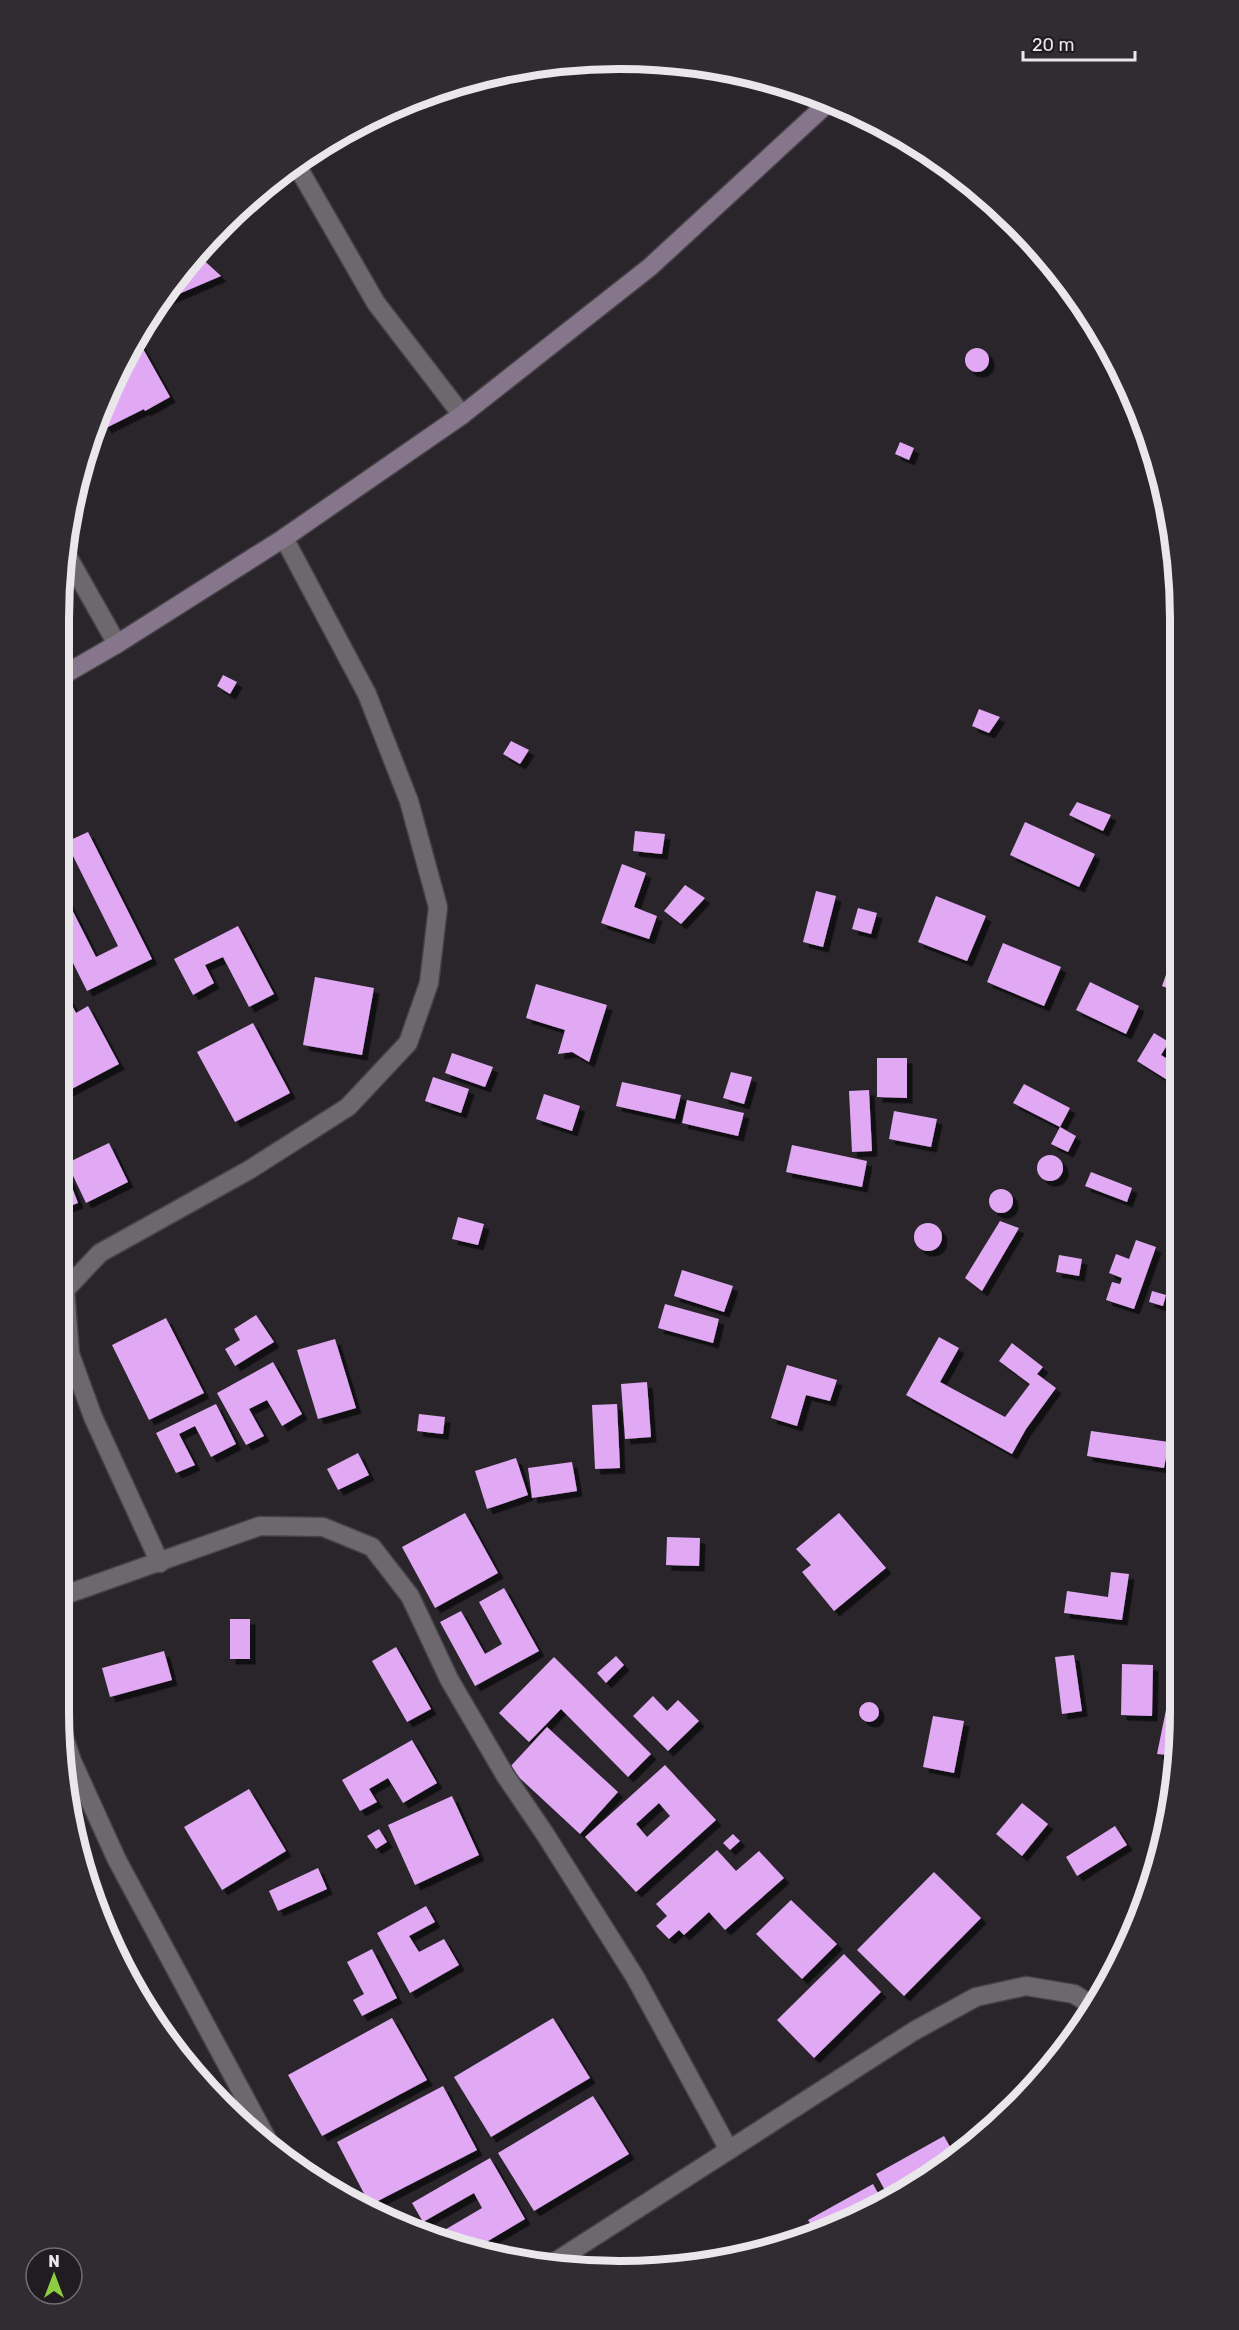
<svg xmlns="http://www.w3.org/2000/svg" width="1239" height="2330" font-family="Rubik,sans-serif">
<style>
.building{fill:#e1a9f4;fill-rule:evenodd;filter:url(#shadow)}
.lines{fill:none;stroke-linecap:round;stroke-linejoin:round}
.street-casing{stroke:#464247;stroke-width:21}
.secondary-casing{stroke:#464247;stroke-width:21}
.street{stroke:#6c686e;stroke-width:18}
.secondary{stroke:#86768c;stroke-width:18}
.rim{fill:none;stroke:#eae7eb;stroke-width:8}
</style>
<defs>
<filter id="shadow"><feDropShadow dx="5.5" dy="5.5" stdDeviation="0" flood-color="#0009"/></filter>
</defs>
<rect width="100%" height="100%" fill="#29252b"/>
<g class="building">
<polygon points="197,254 221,276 160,302 175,278"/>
<polygon points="137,338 170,397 145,411 144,409 106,428 100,416 106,399 115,394 111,385 117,371"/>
<circle cx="977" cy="360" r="12"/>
<polygon points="900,442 914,448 909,460 895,454"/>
<polygon points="223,675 237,682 230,694 217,686"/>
<polygon points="979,709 1000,717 989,733 972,726"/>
<polygon points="511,741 529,750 520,764 503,754"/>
<polygon points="1077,802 1111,815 1103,831 1069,815"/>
<polygon points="1025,822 1095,854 1079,887 1010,855"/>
<polygon points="635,831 665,834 662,854 633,851"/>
<polygon points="88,832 152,959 87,991 59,935 59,884 96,957 118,946 66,842"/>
<polygon points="622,864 646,873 634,907 657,916 649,939 601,923"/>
<polygon points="685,885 705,898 681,924 664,911"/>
<polygon points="816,891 836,896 823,947 803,942"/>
<polygon points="936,896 986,916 967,961 918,942"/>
<polygon points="858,908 877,913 871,934 852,929"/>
<polygon points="238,926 274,994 249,1007 223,957 205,965 214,983 193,995 174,959"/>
<polygon points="1003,943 1061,967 1044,1006 987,982"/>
<polygon points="1177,944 1177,992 1162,986"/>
<polygon points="315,977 374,988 362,1055 303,1045"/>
<polygon points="59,981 76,1013 88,1006 119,1064 64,1093 59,1083"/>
<polygon points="1090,982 1139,1006 1126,1034 1076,1010"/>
<polygon points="536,984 607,1005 589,1062 572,1052 558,1054 565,1030 526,1018"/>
<polygon points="253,1023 290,1093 235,1122 197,1052"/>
<polygon points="1154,1033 1169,1042 1161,1055 1177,1065 1177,1086 1137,1061"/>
<polygon points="452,1053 493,1067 485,1087 445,1073"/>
<polygon points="877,1058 907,1058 907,1098 877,1097"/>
<polygon points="731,1072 752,1077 744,1104 723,1098"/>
<polygon points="433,1077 469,1089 461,1113 425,1101"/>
<polygon points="622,1082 681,1095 675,1119 616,1106"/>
<polygon points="1024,1084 1070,1108 1060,1127 1013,1103"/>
<polygon points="869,1090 872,1151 852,1152 849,1091"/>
<polygon points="544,1094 580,1106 572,1131 536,1119"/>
<polygon points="687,1100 744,1113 738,1136 682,1123"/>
<polygon points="894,1111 937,1119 931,1147 889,1139"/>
<polygon points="1060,1127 1076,1136 1068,1152 1051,1144"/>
<polygon points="109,1143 128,1182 86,1203 67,1163"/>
<polygon points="792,1145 867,1161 862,1187 786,1172"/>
<polygon points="59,1153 78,1203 59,1210"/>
<circle cx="1050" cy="1168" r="13"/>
<polygon points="1091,1172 1132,1188 1127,1202 1085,1186"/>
<circle cx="1001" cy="1201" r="12"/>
<polygon points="458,1217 484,1224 478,1245 452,1239"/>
<polygon points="1000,1221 1019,1228 982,1291 965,1278"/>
<circle cx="928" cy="1237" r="14"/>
<polygon points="1136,1240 1156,1247 1134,1309 1106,1300 1112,1282 1120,1284 1122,1278 1109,1273 1116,1254 1129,1259"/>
<polygon points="1059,1255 1082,1259 1079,1276 1056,1272"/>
<polygon points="682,1270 733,1286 724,1312 674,1296"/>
<polygon points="1152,1291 1166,1295 1163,1306 1149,1302"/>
<polygon points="665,1304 719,1319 713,1343 658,1328"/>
<polygon points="256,1315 274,1342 235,1366 225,1349 240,1340 234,1329"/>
<polygon points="166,1318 204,1393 149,1420 112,1345"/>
<polygon points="939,1337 959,1348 940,1382 1005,1417 1030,1384 999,1361 1012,1343 1043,1367 1037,1374 1056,1388 1026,1429 1012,1454 906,1395"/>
<polygon points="335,1339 356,1408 318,1419 297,1350"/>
<polygon points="273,1362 302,1414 282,1426 267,1400 249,1409 264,1436 246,1445 217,1393"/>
<polygon points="787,1365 837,1380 830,1401 806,1395 797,1426 771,1418"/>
<polygon points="647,1382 651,1437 625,1439 621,1384"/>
<polygon points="216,1404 236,1444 211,1457 195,1426 179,1434 195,1465 176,1473 156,1433"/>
<polygon points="617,1404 620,1468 595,1469 592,1405"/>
<polygon points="419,1414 445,1417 443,1434 417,1431"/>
<polygon points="1091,1431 1169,1442 1164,1468 1087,1456"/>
<polygon points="358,1453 369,1475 338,1490 327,1469"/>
<polygon points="516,1458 528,1495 487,1509 475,1471"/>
<polygon points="572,1462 577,1491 532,1498 528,1468"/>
<polygon points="465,1513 498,1573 435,1608 402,1547"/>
<polygon points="839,1513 886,1568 834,1611 802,1572 811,1565 796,1549"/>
<polygon points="667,1537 700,1538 699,1566 666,1565"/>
<polygon points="1111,1572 1129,1574 1122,1620 1064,1613 1067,1591 1108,1597"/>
<polygon points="504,1588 539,1651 475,1686 440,1622 461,1611 485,1654 502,1644 479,1602"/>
<rect x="230" y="1619" width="20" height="40"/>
<polygon points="396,1647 431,1709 407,1722 372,1661"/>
<polygon points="164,1651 172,1680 110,1697 102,1668"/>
<polygon points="1074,1655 1082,1711 1062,1714 1055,1657"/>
<polygon points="616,1656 624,1665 606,1683 597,1673"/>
<polygon points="554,1657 651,1754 628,1777 561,1709 529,1742 499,1713"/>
<polygon points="1122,1664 1153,1665 1152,1716 1121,1715"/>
<polygon points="653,1696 667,1711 678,1700 699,1721 668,1751 633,1716"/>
<polygon points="1179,1698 1178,1756 1157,1754 1168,1700"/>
<circle cx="869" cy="1712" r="10"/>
<polygon points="933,1716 964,1721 954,1773 923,1767"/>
<polygon points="547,1727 618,1792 580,1834 509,1768"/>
<polygon points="412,1740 437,1783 403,1803 388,1778 369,1789 377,1802 360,1811 342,1780"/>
<path d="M665,1765l51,55 -80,72 -51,-55zM659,1803l11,13 -23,21 -11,-13z"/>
<polygon points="249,1789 286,1851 222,1890 184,1827"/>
<polygon points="452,1796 479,1855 415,1885 388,1825"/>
<polygon points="1022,1803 1048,1824 1022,1856 996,1834"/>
<polygon points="1115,1826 1127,1845 1077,1876 1066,1857"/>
<polygon points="379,1829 387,1842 376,1849 367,1836"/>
<polygon points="733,1834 740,1841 730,1850 723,1843"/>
<polygon points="717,1850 736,1871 759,1851 784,1878 725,1930 709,1912 684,1935 679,1930 669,1939 656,1926 667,1916 656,1904"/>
<polygon points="318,1868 327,1889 278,1911 269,1891"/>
<polygon points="934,1872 981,1918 904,1996 857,1950"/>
<polygon points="791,1900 837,1944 802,1979 756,1934"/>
<polygon points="426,1906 435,1922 409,1936 419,1952 444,1939 459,1965 410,1993 377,1933"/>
<polygon points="372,1949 397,1998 362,2016 353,2000 364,1994 347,1962"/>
<polygon points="844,1954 881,1992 814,2058 777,2020"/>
<polygon points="392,2018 427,2080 322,2136 288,2075"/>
<polygon points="553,2018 590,2078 491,2137 454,2077"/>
<polygon points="443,2086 477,2150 370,2205 337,2142"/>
<polygon points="593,2096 629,2154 534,2211 498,2153"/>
<polygon points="944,2136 953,2152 889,2198 876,2174"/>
<polygon points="490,2158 525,2219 471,2251 436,2235 482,2208 474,2193 423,2222 412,2203"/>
<polygon points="873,2184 883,2202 867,2214 814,2230 808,2220"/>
</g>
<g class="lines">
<g class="street-casing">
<g id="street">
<polyline points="296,164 376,303 462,415"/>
<polyline points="65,552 117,644"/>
<polyline points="160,1563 93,1417 70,1354 65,1290 100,1253 249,1170 348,1107 408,1043 429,983 438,907 409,801 367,694 284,538"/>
<polyline points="59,1597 260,1526 323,1527 372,1547 410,1596 449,1679 505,1775 545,1834 635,1977 729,2150"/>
<polyline points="62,1732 72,1761 117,1860 267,2139"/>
<polyline points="550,2265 914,2031 976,1997 1026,1986 1074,1994 1090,2004"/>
</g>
</g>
<g class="secondary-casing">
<polyline id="secondary" points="60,677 117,644 284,538 462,415 650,267 829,102"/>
</g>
<use href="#street" class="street"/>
<use href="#secondary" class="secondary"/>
</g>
<path d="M0 0H1239V2330H0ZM619 69H620A550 550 0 0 1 1170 619V1711A550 550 0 0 1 620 2261H619A550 550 0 0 1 69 1711V619A550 550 0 0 1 619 69Z" fill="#302c31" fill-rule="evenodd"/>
<path class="rim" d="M619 69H620A550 550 0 0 1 1170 619V1711A550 550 0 0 1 620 2261H619A550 550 0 0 1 69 1711V619A550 550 0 0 1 619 69Z"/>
<g transform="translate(54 2276)"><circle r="28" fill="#201c21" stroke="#716d72" stroke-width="1.5"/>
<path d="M0-4.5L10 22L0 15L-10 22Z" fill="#8ecd43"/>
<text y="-9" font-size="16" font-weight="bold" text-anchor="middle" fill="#eae7eb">N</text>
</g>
<path d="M1023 51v9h112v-9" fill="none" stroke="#eae7eb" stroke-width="3"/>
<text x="1032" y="51" font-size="18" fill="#eae7eb" stroke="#201c21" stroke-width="4.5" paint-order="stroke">20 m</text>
</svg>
